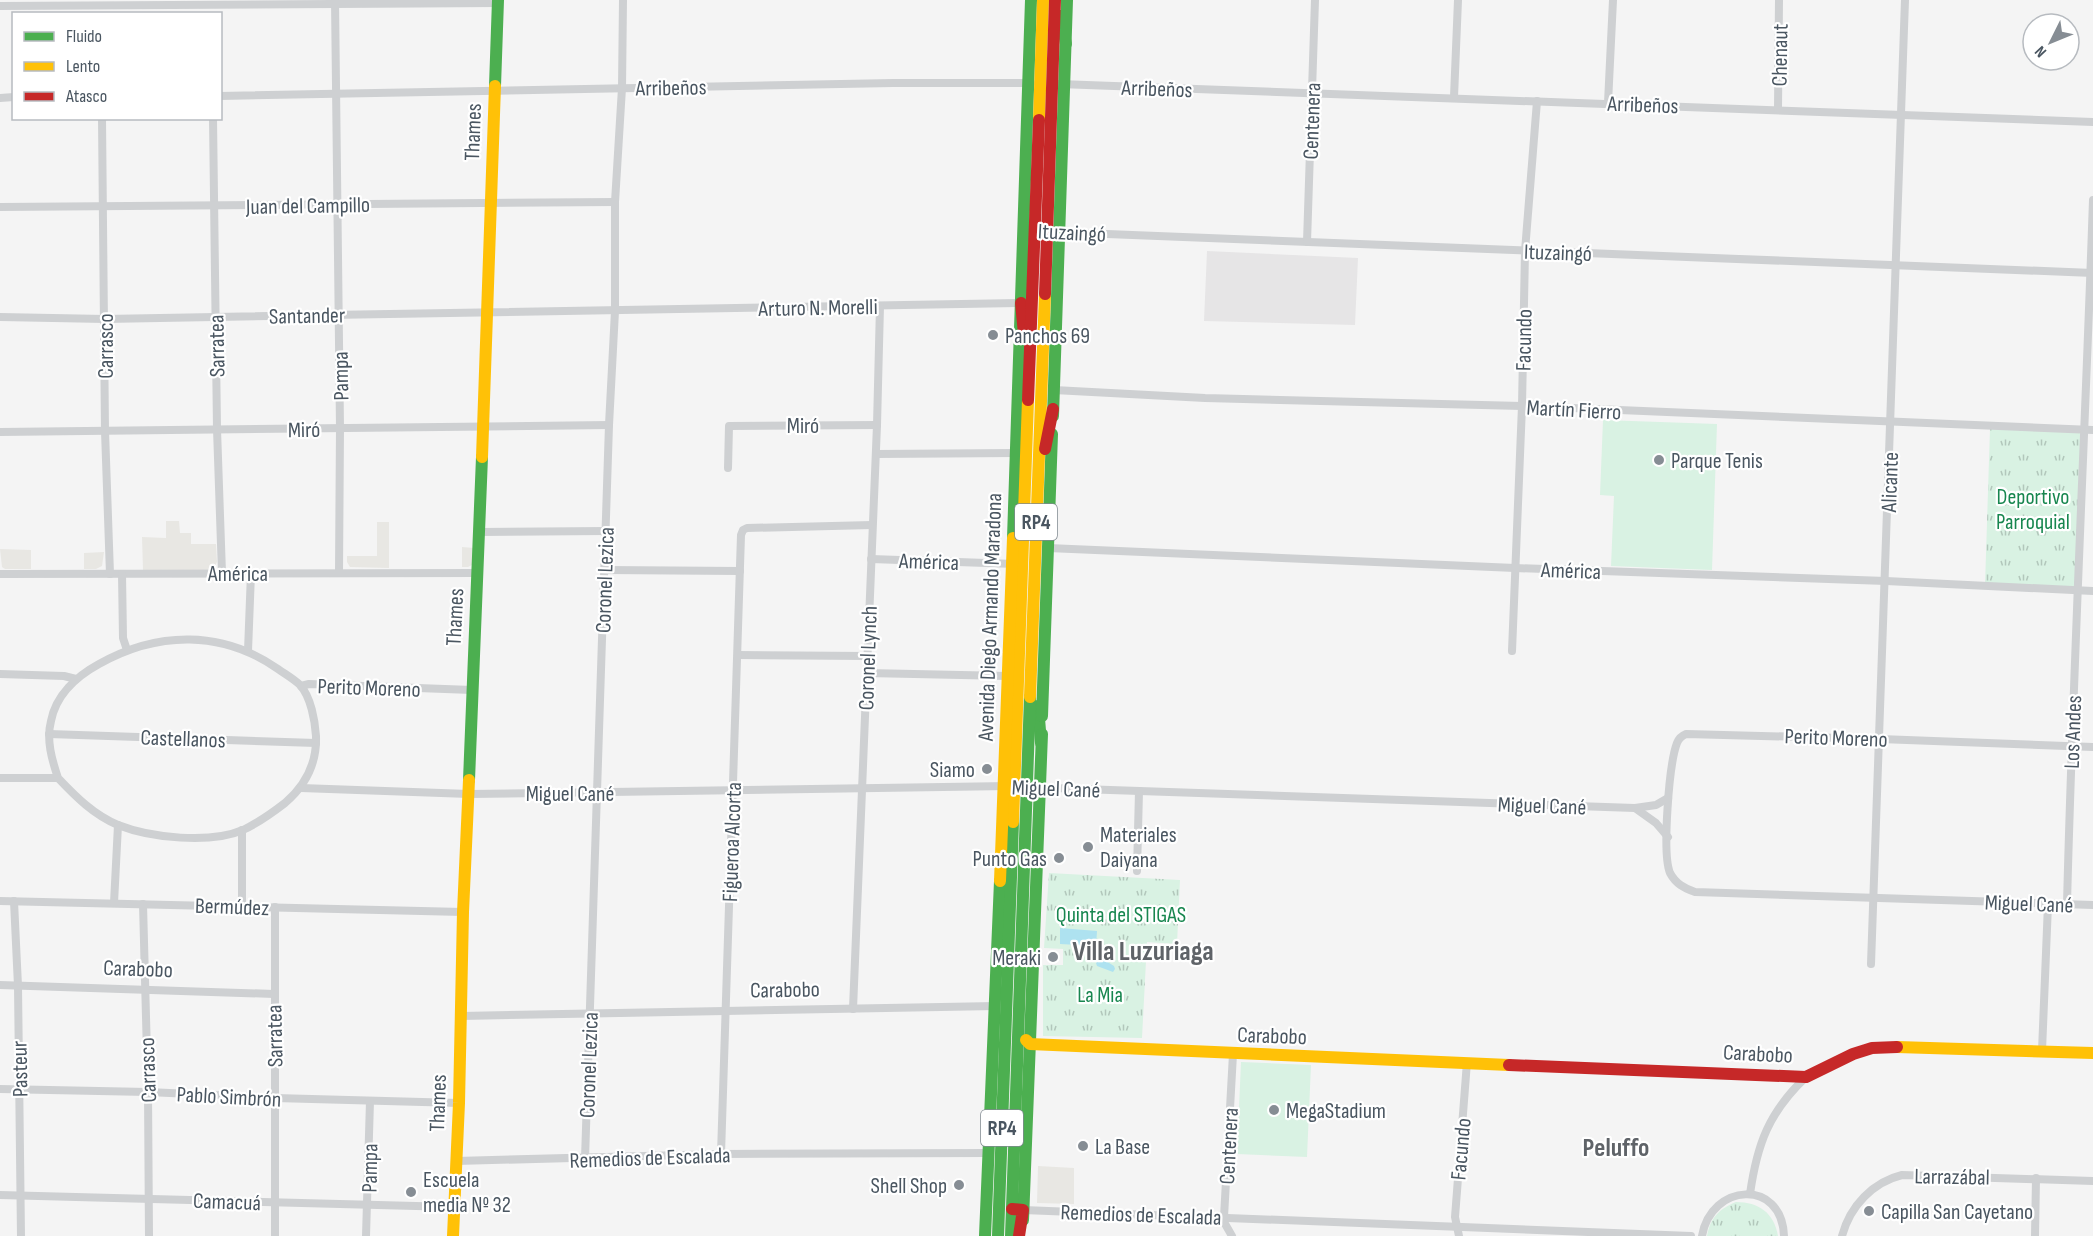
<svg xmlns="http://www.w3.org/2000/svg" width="2093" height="1236" font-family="'Sofia Sans Condensed',sans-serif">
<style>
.commercial{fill:#e8e7e3}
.education{fill:#e6e5e6}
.park{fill:url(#park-tufts)}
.garden{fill:#d9f2e3}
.water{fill:#aee2f0}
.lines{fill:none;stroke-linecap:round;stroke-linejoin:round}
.street{stroke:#ced0d2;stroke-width:8}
.fast{stroke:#4caf50;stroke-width:12}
.slow{stroke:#ffc107;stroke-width:12}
.jam{stroke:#c62828;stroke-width:12}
.poi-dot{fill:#868d94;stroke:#fff;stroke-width:2}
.labels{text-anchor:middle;stroke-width:4.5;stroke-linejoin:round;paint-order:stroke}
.shield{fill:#fff;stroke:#808990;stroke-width:1.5}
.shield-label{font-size:21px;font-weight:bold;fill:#4a5661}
.street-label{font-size:22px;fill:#4a5661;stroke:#fff}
.poi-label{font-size:22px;fill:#4a5661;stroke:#fff;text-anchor:start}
.park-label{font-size:22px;fill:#17864f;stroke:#fff}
.quarter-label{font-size:26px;font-weight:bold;fill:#5f6368;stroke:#fff}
.district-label{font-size:28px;font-weight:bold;fill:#5f6368;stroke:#fff}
</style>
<defs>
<pattern id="park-tufts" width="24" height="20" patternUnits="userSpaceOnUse" patternTransform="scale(1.5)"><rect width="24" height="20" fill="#d9f2e3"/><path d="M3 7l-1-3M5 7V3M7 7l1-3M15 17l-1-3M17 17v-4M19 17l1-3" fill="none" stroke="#b2c7bb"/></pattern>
</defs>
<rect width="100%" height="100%" fill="#f4f4f4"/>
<g class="commercial">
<polygon points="166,521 179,521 180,533 191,533 191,544 216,544 217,562 214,568 212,570 143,570 142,537 166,538"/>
<polygon points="377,522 389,522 389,568 350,567 347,562 347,556 377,556"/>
<polygon points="462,547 474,548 472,565 468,567 462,567"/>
<polygon points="0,549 31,550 31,569 5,569 2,567"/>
<polygon points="104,552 102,566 96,569 84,569 84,553"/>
<polygon points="1038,1166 1074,1168 1074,1204 1037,1203"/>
</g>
<polygon class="education" points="1207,251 1358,258 1355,325 1204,321"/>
<g class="park">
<polygon points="1990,429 2081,432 2076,589 1985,585"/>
<polygon points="1049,873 1180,880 1177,944 1147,942 1142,1038 1043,1036 1043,965 1063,965 1063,949 1044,948"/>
<path d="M1736,1202c23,0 38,11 42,34h-71c3,-18 12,-27 29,-34z"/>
</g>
<g class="garden">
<polygon points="1603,420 1717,424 1712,570 1611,566 1614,496 1600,495"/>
<polygon points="1241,1062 1311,1065 1307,1157 1237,1154"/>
</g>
<g class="water">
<polygon points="1060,928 1097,931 1096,946 1060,944"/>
<polygon points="1101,958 1114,966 1115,969 1113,972 1097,966 1096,963"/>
</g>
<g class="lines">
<g class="street">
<polyline points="335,0 340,428 339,573"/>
<polyline points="0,6 498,3"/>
<polyline points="1059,84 2093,122"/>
<polyline points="220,96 893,83 1031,83"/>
<polyline points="1454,97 1458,0"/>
<polyline points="0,98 14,97"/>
<polyline points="1608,103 1613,0"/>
<polyline points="1778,109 1779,0"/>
<polyline points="102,118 105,431 110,574"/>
<polyline points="213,118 217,429 222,573"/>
<polyline points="0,207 615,202"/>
<polyline points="1056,232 2093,273"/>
<polyline points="1307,242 1315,0"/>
<polyline points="0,317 105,319 215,317 1021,303"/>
<polyline points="1054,390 1205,398 1522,406 2093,430"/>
<polyline points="0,432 609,425"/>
<polyline points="876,454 1015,453"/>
<polyline points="728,468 729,426 877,425"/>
<polyline points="479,532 606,531"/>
<polyline points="1048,548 1515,568 1886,581 2093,591"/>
<polyline points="871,559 1015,564"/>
<polyline points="605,570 740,571"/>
<polyline points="0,574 477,573"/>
<polyline points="122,574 123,638 127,650"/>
<polyline points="248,651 251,573"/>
<polyline points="1512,651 1522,406 1525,251 1537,101"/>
<polyline points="738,655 867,656"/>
<polyline points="867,673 1008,676"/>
<polyline points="0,674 64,676 76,679"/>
<polyline points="301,686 309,684 472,690"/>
<polyline points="49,734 316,743"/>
<path d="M2093,747l-213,-8 -194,-5c-5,2 -7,4 -9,9 -8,21 -15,111 -7,130 6,11 14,15 25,19l398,13"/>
<path d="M0,778h58c18,19 36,37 60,47 33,13 92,19 125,5 15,-7 29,-17 42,-27 21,-18 32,-39 31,-67 -1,-15 -5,-39 -16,-51 -6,-6 -15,-11 -22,-16 -56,-39 -120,-38 -179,-5 -22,12 -43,31 -48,57 -5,19 1,39 7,57"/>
<polyline points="1022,787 1635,808 1656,823 1668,837"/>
<polyline points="301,788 469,794 1009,786"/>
<polyline points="1635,808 1656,805 1668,798"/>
<polyline points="242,830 242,906"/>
<polyline points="1137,871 1139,791"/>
<polyline points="0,901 463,912"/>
<polyline points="14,901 18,986 21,1236"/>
<polyline points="114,903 118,825"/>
<polyline points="143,904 148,1092 149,1236"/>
<path d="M2067,904c6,-235 18,-470 26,-704"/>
<polyline points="275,907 275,1236"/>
<polyline points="1871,964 1905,0"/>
<polyline points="0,985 274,994"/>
<polyline points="853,1009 877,425 880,306"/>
<polyline points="461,1016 996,1006"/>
<polyline points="2042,1051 2048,904"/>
<polyline points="0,1089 148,1092 275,1098 459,1103"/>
<polyline points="721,1154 741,535 743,530 747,528 872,525"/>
<polyline points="585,1159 609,425 615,311 615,202 622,88 623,0"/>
<polyline points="456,1161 721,1154 988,1153"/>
<path d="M1750,1194c7,-50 19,-82 56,-117"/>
<polyline points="0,1195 454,1207"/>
<polyline points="1023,1210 1691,1236"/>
<polyline points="366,1236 370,1101"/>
<polyline points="1232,1236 1224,1222 1224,1217 1233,1054"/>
<polyline points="1459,1236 1455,1217 1467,1062"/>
<path d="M1702,1236c9,-53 80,-58 82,0"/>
<path d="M1842,1236c8,-30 31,-54 60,-61l191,6"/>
<polyline points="2035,1236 2036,1178"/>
</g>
<g class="fast">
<polyline points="1061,16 1066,44"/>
<polyline points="495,86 498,0"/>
<polyline points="1053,416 1067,0"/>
<polyline points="1013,538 1031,0"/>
<polyline points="1038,706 1041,743"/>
<polyline points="1042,716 1052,434"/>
<polyline points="469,780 482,457"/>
<polyline points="1023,1220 1042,734"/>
<polyline points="985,1236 1000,881"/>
<polyline points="998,1236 1013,822"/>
<polyline points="1011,1236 1030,697"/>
</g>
<g class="slow">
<polyline points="1039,120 1043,0"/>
<polyline points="482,457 495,86"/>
<polyline points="1030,697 1045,294"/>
<polyline points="1013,822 1028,400"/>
<polyline points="1000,881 1013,538"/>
<polyline points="1026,1040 1030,1044 1509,1065"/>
<polyline points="1897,1047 2093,1053"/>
<polyline points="453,1236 459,1103 463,912 469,780"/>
</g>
<g class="jam">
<polyline points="1045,294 1055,0"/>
<polyline points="1021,303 1024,334"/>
<polyline points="1028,400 1039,120"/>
<polyline points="1045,449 1053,409"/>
<polyline points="1509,1065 1806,1077 1853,1054 1872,1048 1897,1047"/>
<polyline points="1012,1209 1023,1210 1019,1236"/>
</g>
</g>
<g class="poi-dot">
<circle cx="993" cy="335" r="6"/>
<circle cx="1659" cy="460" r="6"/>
<circle cx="987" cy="769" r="6"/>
<circle cx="1088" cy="847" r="6"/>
<circle cx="1059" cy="858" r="6"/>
<circle cx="1053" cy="957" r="6"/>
<circle cx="1274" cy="1110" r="6"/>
<circle cx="1083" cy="1146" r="6"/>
<circle cx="959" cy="1185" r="6"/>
<circle cx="411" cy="1192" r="6"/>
<circle cx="1869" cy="1211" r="6"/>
</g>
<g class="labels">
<g class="shield">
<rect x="1015" y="504" width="42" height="36" rx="4.5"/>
<rect x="981" y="1110" width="42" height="36" rx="4.5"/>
</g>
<g class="shield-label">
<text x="1036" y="529">RP4</text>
<text x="1002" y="1135">RP4</text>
</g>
<g class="street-label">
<text transform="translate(1779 55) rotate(-89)" y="8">Chenaut</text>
<text transform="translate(671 87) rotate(-1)" y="8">Arribeños</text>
<text transform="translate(1157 88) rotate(2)" y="8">Arribeños</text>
<text transform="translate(1643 104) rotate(2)" y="8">Arribeños</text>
<text transform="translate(1311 121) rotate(-88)" y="8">Centenera</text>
<text transform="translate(472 132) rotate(-88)" y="8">Thames</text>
<text transform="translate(308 205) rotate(-1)" y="8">Juan del Campillo</text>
<text transform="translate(1072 232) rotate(3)" y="8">Ituzaingó</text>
<text transform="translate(1558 252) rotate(2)" y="8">Ituzaingó</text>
<text transform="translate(818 307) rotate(-1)" y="8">Arturo N. Morelli</text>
<text transform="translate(307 315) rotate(-1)" y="8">Santander</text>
<text transform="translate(1523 340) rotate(-89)" y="8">Facundo</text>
<text transform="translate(105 346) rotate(-90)" y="8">Carrasco</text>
<text transform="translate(216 346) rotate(-91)" y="8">Sarratea</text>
<text transform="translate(340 376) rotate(-91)" y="8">Pampa</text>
<text transform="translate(1574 409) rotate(3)" y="8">Martín Fierro</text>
<text x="803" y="433">Miró</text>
<text transform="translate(304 429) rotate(-1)" y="8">Miró</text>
<text transform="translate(1889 482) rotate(-88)" y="8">Alicante</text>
<text transform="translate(929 561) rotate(2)" y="8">América</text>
<text transform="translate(1571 570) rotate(2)" y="8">América</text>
<text x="238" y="581">América</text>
<text transform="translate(604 580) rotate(-88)" y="8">Coronel Lezica</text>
<text transform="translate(454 617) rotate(-87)" y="8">Thames</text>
<text transform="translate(989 617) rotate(-88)" y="8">Avenida Diego Armando Maradona</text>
<text transform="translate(867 658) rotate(-88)" y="8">Coronel Lynch</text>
<text transform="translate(369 687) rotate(2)" y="8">Perito Moreno</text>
<text transform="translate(2072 732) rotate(-88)" y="8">Los Andes</text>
<text transform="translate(1836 737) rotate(2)" y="8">Perito Moreno</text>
<text transform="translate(183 738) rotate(2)" y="8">Castellanos</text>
<text transform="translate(1056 788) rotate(2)" y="8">Miguel Cané</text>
<text x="570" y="801">Miguel Cané</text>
<text transform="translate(1542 805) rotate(2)" y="8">Miguel Cané</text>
<text transform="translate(731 842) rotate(-88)" y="8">Figueroa Alcorta</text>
<text transform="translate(2029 903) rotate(2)" y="8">Miguel Cané</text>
<text transform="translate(232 906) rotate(2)" y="8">Bermúdez</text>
<text transform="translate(138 968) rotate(2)" y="8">Carabobo</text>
<text transform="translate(785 989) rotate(-1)" y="8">Carabobo</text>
<text transform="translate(1272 1035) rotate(2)" y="8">Carabobo</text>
<text transform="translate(274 1036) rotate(-91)" y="8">Sarratea</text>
<text transform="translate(1758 1053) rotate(3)" y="8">Carabobo</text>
<text transform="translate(588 1065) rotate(-88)" y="8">Coronel Lezica</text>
<text transform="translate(19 1069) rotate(-91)" y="8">Pasteur</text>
<text transform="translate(147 1070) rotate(-92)" y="8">Carrasco</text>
<text transform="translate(229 1096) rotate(3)" y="8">Pablo Simbrón</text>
<text transform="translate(437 1103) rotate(-88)" y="8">Thames</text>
<text transform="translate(1228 1146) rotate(-87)" y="8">Centenera</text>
<text transform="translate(1460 1149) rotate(-85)" y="8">Facundo</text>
<text transform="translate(650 1157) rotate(-2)" y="8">Remedios de Escalada</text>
<text transform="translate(369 1168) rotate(-89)" y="8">Pampa</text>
<text transform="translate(1952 1176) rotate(1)" y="8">Larrazábal</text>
<text transform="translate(227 1201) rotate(2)" y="8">Camacuá</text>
<text transform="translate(1141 1214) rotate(2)" y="8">Remedios de Escalada</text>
</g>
<g class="poi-label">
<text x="1005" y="343">Panchos 69</text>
<text x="1671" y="468">Parque Tenis</text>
<text x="975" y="777" text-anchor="end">Siamo</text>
<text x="1100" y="842">Materiales<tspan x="1100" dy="25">Daiyana</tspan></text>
<text x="1047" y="866" text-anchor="end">Punto Gas</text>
<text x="1041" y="965" text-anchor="end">Meraki</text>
<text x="1286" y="1118">MegaStadium</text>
<text x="1095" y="1154">La Base</text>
<text x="423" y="1187">Escuela<tspan x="423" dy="25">media Nº 32</tspan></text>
<text x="947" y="1193" text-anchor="end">Shell Shop</text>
<text x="1881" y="1219">Capilla San Cayetano</text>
</g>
<g class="park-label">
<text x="2033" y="504">Deportivo<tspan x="2033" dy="25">Parroquial</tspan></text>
<text x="1121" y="922">Quinta del STIGAS</text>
<text x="1100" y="1002">La Mia</text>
</g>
<g class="quarter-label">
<text x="1616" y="1156">Peluffo</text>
</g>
<g class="district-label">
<text x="1143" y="960">Villa Luzuriaga</text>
</g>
</g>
<rect x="12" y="12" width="210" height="108" fill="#ffffff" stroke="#b7bbc0" stroke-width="1.5"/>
<rect x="24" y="32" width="30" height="9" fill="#4caf50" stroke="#b7bbc0" stroke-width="1.5"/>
<text x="66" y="42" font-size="18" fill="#4a5661">Fluido</text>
<rect x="24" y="62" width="30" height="9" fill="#ffc107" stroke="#b7bbc0" stroke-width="1.5"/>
<text x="66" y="72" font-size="18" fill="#4a5661">Lento</text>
<rect x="24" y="92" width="30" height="9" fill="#c62828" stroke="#b7bbc0" stroke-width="1.5"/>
<text x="66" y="102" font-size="18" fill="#4a5661">Atasco</text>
<g transform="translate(2051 42) rotate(227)"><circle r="28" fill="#ffffff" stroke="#b7bbc0" stroke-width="1.5"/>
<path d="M0-4.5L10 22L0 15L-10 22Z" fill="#868d94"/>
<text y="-9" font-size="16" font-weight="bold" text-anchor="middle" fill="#4a5661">N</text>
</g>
</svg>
